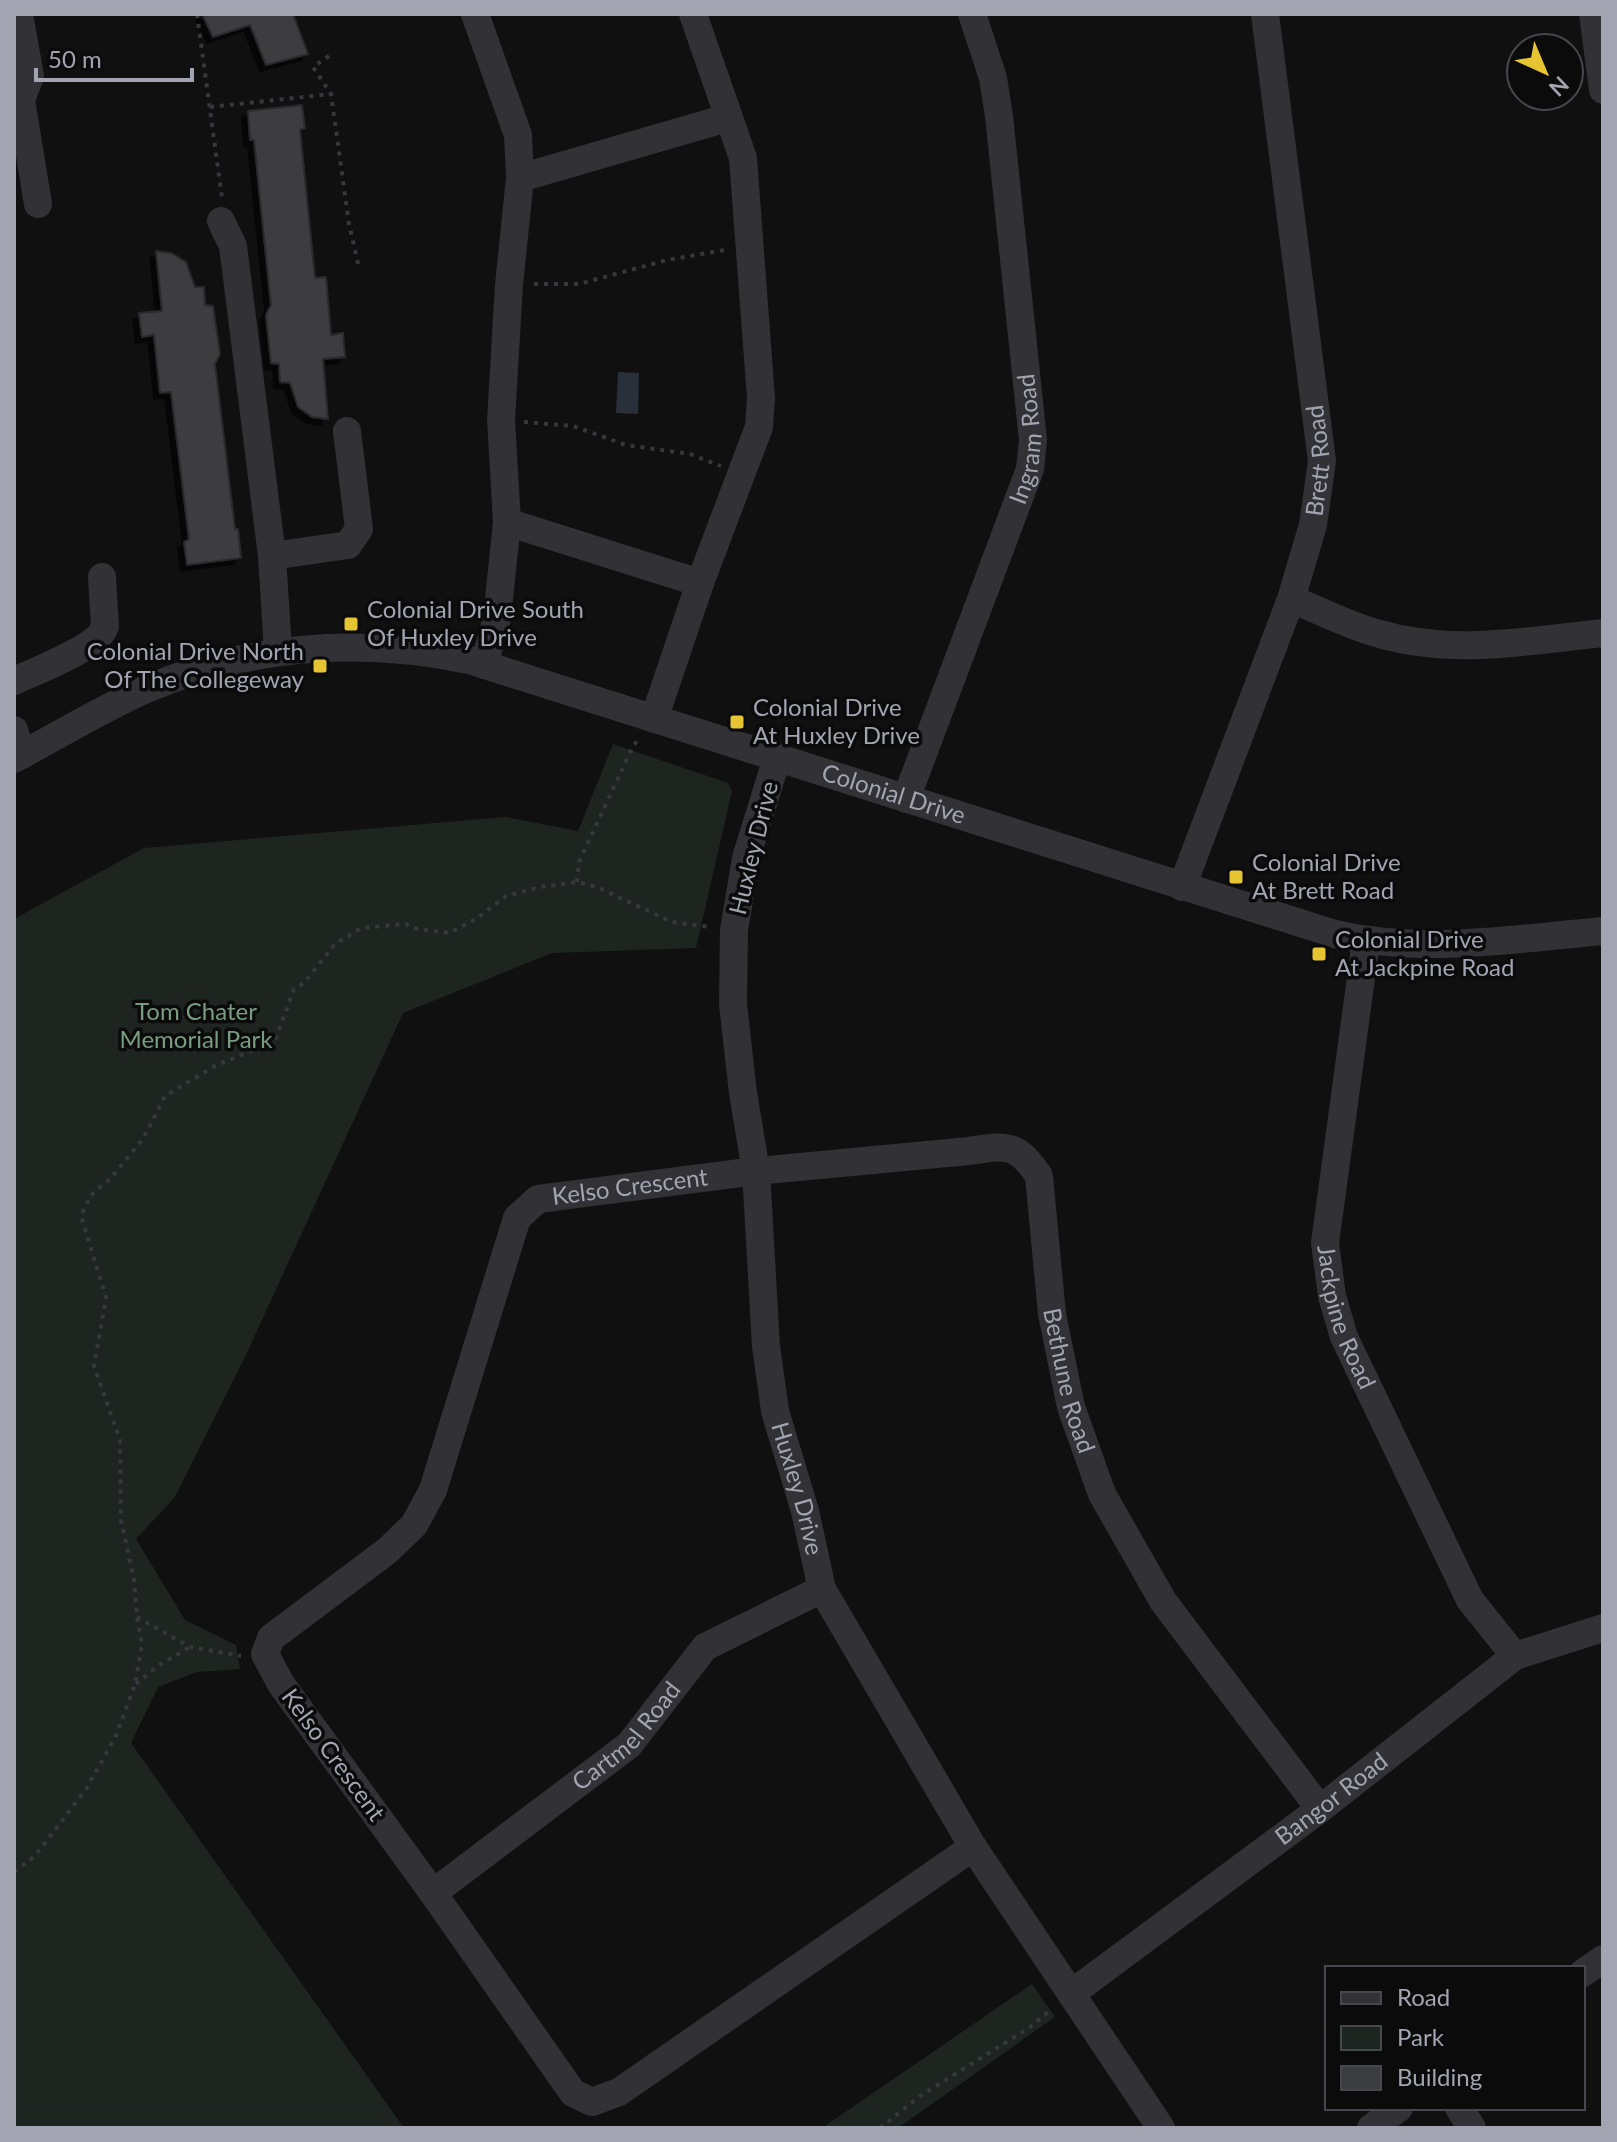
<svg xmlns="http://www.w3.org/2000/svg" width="1617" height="2142" font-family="Lato,sans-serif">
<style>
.green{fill:#1e2520}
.water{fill:#2a3039}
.building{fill:#3c3d41;stroke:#2a2a2d;stroke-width:2;filter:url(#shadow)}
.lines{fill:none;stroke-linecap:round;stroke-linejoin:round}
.path{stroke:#37383d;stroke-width:4;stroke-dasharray:4 6;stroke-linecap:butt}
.minor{stroke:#313136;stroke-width:28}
.poi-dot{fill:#e7c432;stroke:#0b0b0c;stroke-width:3}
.labels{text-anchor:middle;stroke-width:7;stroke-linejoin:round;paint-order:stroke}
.street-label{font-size:24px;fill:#a2a4b1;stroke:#0b0b0c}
.poi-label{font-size:24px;fill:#a2a4b1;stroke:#0b0b0c;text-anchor:start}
.park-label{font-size:24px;fill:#799c80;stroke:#0b0b0c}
</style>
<defs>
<filter id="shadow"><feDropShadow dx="-6" dy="6" stdDeviation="0" flood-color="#0009"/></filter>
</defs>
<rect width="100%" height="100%" fill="#101011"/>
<g class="green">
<polygon points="613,744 728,783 732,791 696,948 552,953 403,1013 244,1359 175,1497 136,1539 185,1620 236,1645 240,1669 197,1672 158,1687 131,1743 404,2128 14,2128 14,919 144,848 506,817 578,831"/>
<polygon points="1032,1984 1055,2017 898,2128 822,2128"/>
</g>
<polygon class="water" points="618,372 639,373 638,414 616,413"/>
<g class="building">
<polygon points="202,14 293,14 308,54 266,65 250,25 213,37"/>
<polygon points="302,105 305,128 300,130 315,278 326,277 331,335 343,333 345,357 323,359 328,419 312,417 298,407 290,383 280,382 279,364 271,363 266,315 271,305 254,140 250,140 248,111"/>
<polygon points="156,251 171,253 186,262 195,287 204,287 205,305 213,306 220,354 215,364 235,529 238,529 241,558 187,565 184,542 189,539 171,392 160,393 154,335 142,337 139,313 162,311"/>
</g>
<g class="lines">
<g class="path">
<polyline points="197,14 222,198"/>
<polyline points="329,56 313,67 331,94 349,224 359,268"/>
<polyline points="210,107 331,94"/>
<polyline points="534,284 579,284 667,260 725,250"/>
<polyline points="524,422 573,426 626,445 690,454 721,466"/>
<polyline points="577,882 579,862 633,746 639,739"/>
<polyline points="137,1617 190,1647 241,1656"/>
<polyline points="136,1684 159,1665 190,1647"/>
<polyline points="14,1872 35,1856 86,1789 116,1736 135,1684 142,1644 137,1617 134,1580 121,1520 120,1440 94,1366 106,1298 81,1216 91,1195 110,1179 143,1139 165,1096 215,1066 275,1041 294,989 304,983 335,944 361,928 406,924 413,928 449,933 476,919 506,896 540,887 577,882 597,887 672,922 710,927"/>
<polyline points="880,2128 920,2096 1029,2028 1052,2009"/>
</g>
<g class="minor">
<polyline points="475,14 518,135 520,178 509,285 501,420 507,522 497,618 484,665"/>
<polyline points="1593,14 1603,90"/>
<polyline points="21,100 38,204"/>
<polyline points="14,101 21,100 30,76 19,14"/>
<polyline points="520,178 727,118"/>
<polyline points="221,221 233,246 272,556 278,651"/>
<polyline points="507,522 700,583"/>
<polyline points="272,556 348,545 359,529 347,431"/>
<path d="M1291,599c28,11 56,26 85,34 77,23 150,8 227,0"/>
<path d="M14,681c21,-10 86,-34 91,-55l-3,-49"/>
<polyline points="654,719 700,583 759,427 761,398 743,158 693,14"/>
<polyline points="14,730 22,755"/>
<path id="s1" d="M777,758l-31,100 -12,72 -1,74 10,89 13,78 10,175 9,65 30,100 17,78 151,258 188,281"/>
<path id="s2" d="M14,759c43,-23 86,-49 130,-69 105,-45 214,-53 325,-30l866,274c86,20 181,5 268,-3"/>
<path id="s3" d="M906,799l124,-330 3,-29 -34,-324 -6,-38 -21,-64"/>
<path id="s4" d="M1182,887l109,-288 22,-74 9,-64 -57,-447"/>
<path id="s5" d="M1366,941l-41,302 7,53 12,41 126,263 45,56"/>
<path id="s6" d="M973,1847l-354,245 -27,10 -19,-9 -140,-200 -152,-209 -16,-30 6,-16 116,-87 27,-26 19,-35 84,-272 21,-19 218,-28 213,-20c37,-6 48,-8 70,25l13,138 19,93 31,87 61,107 157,208"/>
<path id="s7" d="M433,1893l196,-148 76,-98 117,-58"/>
<polyline points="1583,1973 1603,1959"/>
<path id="s8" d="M1072,1993l248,-184 195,-153 88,-28"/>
<polyline points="1459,2108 1472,2128"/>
<polyline points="1371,2128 1399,2108"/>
</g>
</g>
<g class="poi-dot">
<rect x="343" y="616" width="16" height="16" rx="4"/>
<rect x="312" y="658" width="16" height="16" rx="4"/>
<rect x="729" y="714" width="16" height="16" rx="4"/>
<rect x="1228" y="869" width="16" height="16" rx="4"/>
<rect x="1311" y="946" width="16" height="16" rx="4"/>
</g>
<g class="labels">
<g class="street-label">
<text dy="8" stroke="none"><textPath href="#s3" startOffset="382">Ingram Road</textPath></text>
<text dy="8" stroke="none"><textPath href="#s4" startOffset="450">Brett Road</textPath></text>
<text dy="8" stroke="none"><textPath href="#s2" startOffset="924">Colonial Drive</textPath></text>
<text transform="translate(754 848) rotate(-76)" y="8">Huxley Drive</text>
<text dy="8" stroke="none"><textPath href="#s6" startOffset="1662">Kelso Crescent</textPath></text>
<text dy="8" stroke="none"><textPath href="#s5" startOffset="382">Jackpine Road</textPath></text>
<text dy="8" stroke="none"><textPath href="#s6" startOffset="2292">Bethune Road</textPath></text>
<text dy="8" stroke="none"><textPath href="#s1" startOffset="742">Huxley Drive</textPath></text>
<text dy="8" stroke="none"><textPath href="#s7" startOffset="250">Cartmel Road</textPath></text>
<text transform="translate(333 1755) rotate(54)" y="8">Kelso Crescent</text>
<text dy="8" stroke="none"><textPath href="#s8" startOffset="324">Bangor Road</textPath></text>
</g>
<g class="poi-label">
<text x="367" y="618">Colonial Drive South<tspan x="367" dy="28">Of Huxley Drive</tspan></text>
<text x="304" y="660" text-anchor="end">Colonial Drive North<tspan x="304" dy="28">Of The Collegeway</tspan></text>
<text x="753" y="716">Colonial Drive<tspan x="753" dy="28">At Huxley Drive</tspan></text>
<text x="1252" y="871">Colonial Drive<tspan x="1252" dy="28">At Brett Road</tspan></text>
<text x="1335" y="948">Colonial Drive<tspan x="1335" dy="28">At Jackpine Road</tspan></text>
</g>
<g class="park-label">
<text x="196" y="1020">Tom Chater<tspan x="196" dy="28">Memorial Park</tspan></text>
</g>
</g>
<rect width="1617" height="2142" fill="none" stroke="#a2a4b1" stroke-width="32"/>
<rect x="1325" y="1966" width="260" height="144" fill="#0b0b0c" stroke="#47484e" stroke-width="2"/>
<rect x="1341" y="1992" width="40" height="12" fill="#313136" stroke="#47484e" stroke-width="2"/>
<text x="1397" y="2006" font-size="24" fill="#a2a4b1">Road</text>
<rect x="1341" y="2026" width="40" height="24" fill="#1e2520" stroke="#47484e" stroke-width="2"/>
<text x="1397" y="2046" font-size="24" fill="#a2a4b1">Park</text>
<rect x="1341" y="2066" width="40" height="24" fill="#3c3d41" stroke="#47484e" stroke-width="2"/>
<text x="1397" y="2086" font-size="24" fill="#a2a4b1">Building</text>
<g transform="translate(1545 72) rotate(136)"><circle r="38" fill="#0b0b0c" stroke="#47484e" stroke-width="2"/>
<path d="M0-6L14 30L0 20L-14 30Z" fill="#e7c432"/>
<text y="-12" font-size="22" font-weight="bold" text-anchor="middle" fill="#a2a4b1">N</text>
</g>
<path d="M36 68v12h156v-12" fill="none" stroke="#a2a4b1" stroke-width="4"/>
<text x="48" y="68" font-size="24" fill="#a2a4b1" stroke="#0b0b0c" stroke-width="6" paint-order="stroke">50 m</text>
</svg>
